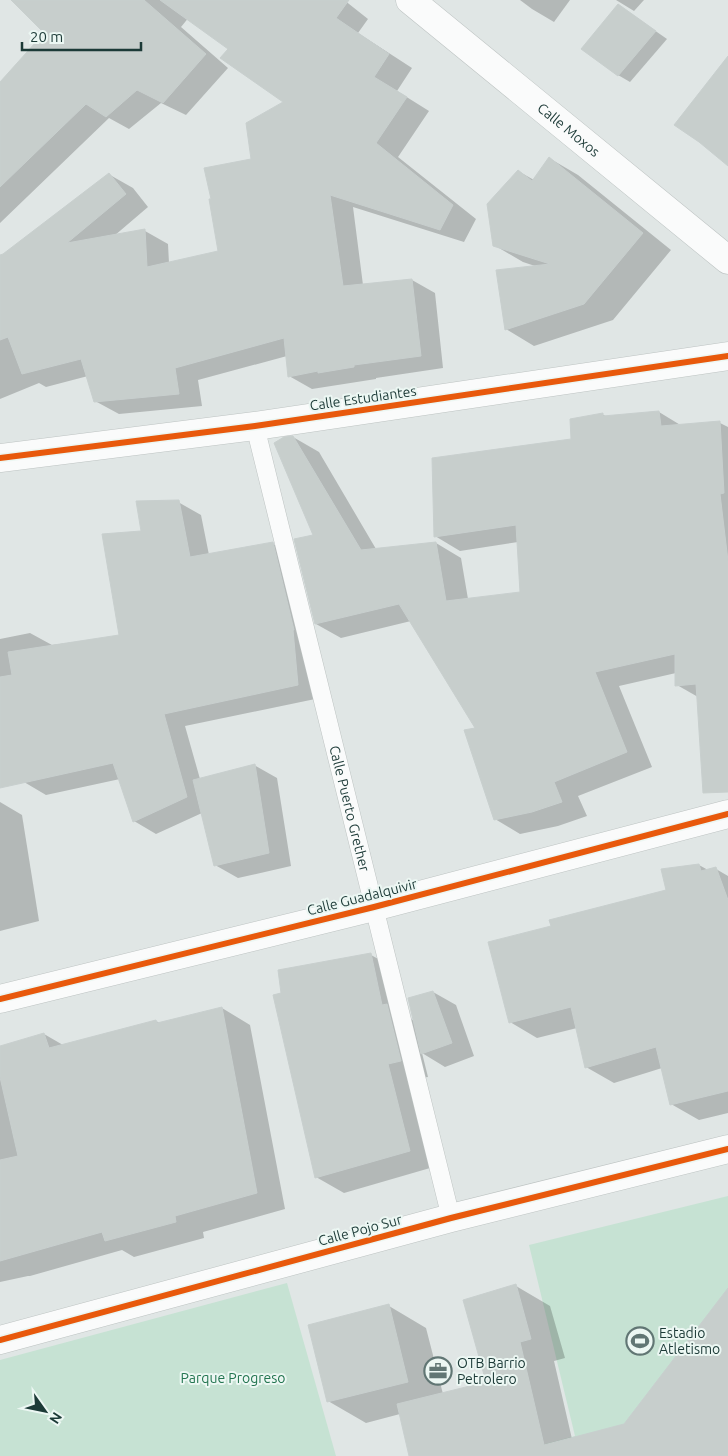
<svg xmlns="http://www.w3.org/2000/svg" width="728" height="1456" font-family="Ubuntu,sans-serif">
<style>
.green{fill:#c6e2d3}
.shadow{fill:#0003}
.building{fill:#c7cecc;stroke:#c8cfce}
.lines{fill:none;stroke-linecap:round;stroke-linejoin:round}
.service-casing{stroke:#bdc3c2;stroke-width:19}
.minor-casing{stroke:#bdc3c2;stroke-width:29}
.tertiary-casing{stroke:#bdc3c2;stroke-width:29}
.service{stroke:#fafbfb;stroke-width:18}
.minor{stroke:#fafbfb;stroke-width:28}
.tertiary{stroke:#fafbfb;stroke-width:28}
.cycleway-casing{stroke:#ecf7f3;stroke-width:9}
.cycleway{stroke:#e8590c;stroke-width:6}
.labels{text-anchor:middle;stroke-width:4;stroke-linejoin:round;paint-order:stroke}
.street-label{font-size:14px;fill:#1c3a37;stroke:#ecf7f3}
.poi-label{font-size:14px;fill:#1c3a37;stroke:#ecf7f3;text-anchor:start}
.park-label{font-size:14px;fill:#237550;stroke:#ecf7f3}
</style>
<rect width="100%" height="100%" fill="#e0e6e5"/>
<g class="green">
<polygon points="728,1196 728,1456 502,1456 575,1436 529,1245"/>
<polygon points="287,1283 336,1456 0,1456 0,1360"/>
</g>
<g class="shadow">
<polygon points="41,0 203,0 181,27 228,68 186,115 161,103 129,129 109,118 0,223 0,84 46,33"/>
<polygon points="270,0 344,0 368,19 358,33 412,68 397,91 429,111 398,157 476,219 464,242 353,207 363,285 412,280 435,293 443,368 376,378 376,379 312,389 289,376 287,356 198,380 202,406 119,414 95,401 88,376 46,387 39,383 0,399 0,258 110,175 133,188 148,207 114,236 145,231 168,244 169,263 220,252 252,160 285,102"/>
<polygon points="520,0 570,0 554,22 532,9"/>
<polygon points="616,0 644,0 634,11"/>
<polygon points="618,5 667,39 630,82 618,75"/>
<polygon points="549,158 578,175 671,250 613,320 534,346 506,329 538,267 523,262 494,245 518,171 534,180"/>
<polygon points="659,412 682,426 720,423 728,427 728,752 698,697 677,685 676,673 619,686 652,767 578,796 587,816 558,826 520,834 495,819 477,729 411,621 341,638 316,624 315,536 293,437 319,452 376,549 436,543 461,558 468,599 521,593 518,542 460,551 435,536 572,440 602,414 607,417"/>
<polygon points="178,502 201,515 209,555 273,544 295,557 320,698 185,726 200,779 254,765 277,778 291,866 238,878 215,865 202,813 156,834 134,821 120,779 46,795 24,782 0,762 0,639 30,633 52,645 121,636 142,533"/>
<polygon points="0,802 22,815 39,921 0,931"/>
<polygon points="699,865 708,870 716,869 728,876 728,1113 699,1120 671,1104 662,1068 614,1083 586,1067 577,1028 537,1038 510,1022 552,927 668,891"/>
<polygon points="371,955 398,970 408,1017 414,1021 433,992 456,1005 474,1056 445,1067 422,1053 428,1077 415,1079 437,1166 344,1193 316,1177 283,994"/>
<polygon points="222,1008 250,1025 285,1209 203,1232 204,1238 134,1257 122,1250 30,1276 28,1276 0,1282 0,1047 44,1034 63,1045 156,1021 160,1023"/>
<polygon points="516,1286 550,1306 565,1358 554,1361 572,1439 624,1425 728,1290 728,1456 410,1456 400,1414 366,1423 328,1401 389,1306 426,1328 443,1394 487,1383"/>
</g>
<g class="building">
<polygon points="11,0 144,0 206,54 163,103 137,90 106,117 86,104 0,187 0,82 44,33"/>
<polygon points="160,0 349,0 336,18 389,54 374,77 407,97 376,143 453,205 440,230 330,195 343,286 412,279 421,356 354,365 354,367 318,373 318,371 288,377 284,338 175,368 179,394 94,402 81,359 22,374 8,337 0,340 0,255 3,254 109,173 126,194 67,243 145,229 147,267 218,251 209,199 211,199 204,168 251,159 246,123 283,102 220,58 228,49"/>
<polygon points="618,4 656,31 618,76 581,49"/>
<polygon points="728,56 728,166 699,142 674,125"/>
<polygon points="549,157 643,233 584,304 505,330 496,270 550,264 493,246 487,204 518,170 532,181"/>
<polygon points="659,411 661,426 720,421 724,493 720,494 728,561 728,792 703,793 696,684 675,686 675,654 595,672 627,752 554,782 562,802 532,812 494,820 464,730 475,728 399,604 315,624 294,539 313,535 274,443 284,437 293,436 361,550 436,542 446,601 520,592 516,525 434,537 432,458 571,439 570,419 603,413 603,416"/>
<polygon points="179,500 190,557 273,542 294,630 293,630 298,685 164,714 187,797 133,822 113,763 0,788 0,677 12,675 8,652 119,635 102,534 141,531 136,501"/>
<polygon points="255,764 269,853 214,866 193,780"/>
<polygon points="699,864 701,871 716,867 728,900 728,1091 670,1105 656,1047 585,1068 571,1007 509,1023 488,942 551,926 549,920 666,890 661,869"/>
<polygon points="371,953 382,1005 387,1004 401,1061 388,1064 410,1151 315,1178 273,995 281,993 278,970"/>
<polygon points="433,991 452,1043 421,1054 408,998"/>
<polygon points="222,1007 257,1193 175,1216 176,1222 105,1241 102,1232 0,1261 0,1160 18,1156 0,1077 0,1046 44,1033 49,1048 156,1020 157,1023"/>
<polygon points="516,1284 531,1339 520,1342 544,1445 624,1424 728,1288 728,1456 409,1456 397,1404 486,1382 463,1300"/>
<polygon points="389,1304 408,1382 327,1402 308,1325"/>
</g>
<g class="lines">
<g class="service-casing">
<g id="service">
<path id="s1" d="M255,426l196,792"/>
</g>
</g>
<g class="minor-casing">
<g id="minor">
<path id="s2" d="M410,0l318,260"/>
<polyline points="0,458 255,426 728,356"/>
<polyline points="0,1340 451,1218 728,1149"/>
</g>
</g>
<g class="tertiary-casing">
<polyline id="tertiary" points="0,999 374,907 728,814"/>
</g>
<use href="#service" class="service"/>
<use href="#minor" class="minor"/>
<use href="#tertiary" class="tertiary"/>
<g class="cycleway-casing">
<g id="cycleway">
<polyline points="0,458 255,426 728,356"/>
<polyline points="0,999 374,907 728,814"/>
<polyline points="0,1340 451,1218 728,1149"/>
</g>
</g>
<use href="#cycleway" class="cycleway"/>
</g>
<defs>
<g id="stadium-ring" transform="scale(1.4375)"><circle r="9.5" fill="#ecf7f3" stroke="#617674" stroke-width="1.5"/><path d="M0-5a6.5 5 0 1 0 0 10a6.5 5 0 1 0 0-10ZM-3.5-1.8h7v3.6h-7Z" fill="#617674"/></g>
<g id="office-ring" transform="scale(1.4375)"><circle r="9.5" fill="#ecf7f3" stroke="#617674" stroke-width="1.5"/><path d="M-6-3h4V-5.5h4V-3h4V5H-6ZM-1-4.5V-3h2v-1.5ZM-6 0V1H6V0Z" fill="#617674"/></g>
</defs>
<g fill-rule="evenodd">
<use href="#stadium-ring" x="640" y="1341"/>
<use href="#office-ring" x="438" y="1371"/>
</g>
<g class="labels">
<g class="street-label">
<text dy="5" stroke="none"><textPath href="#s2" startOffset="205">Calle Moxos</textPath></text>
<text transform="translate(363 398) rotate(-8)" y="5">Calle Estudiantes</text>
<text dy="5" stroke="none"><textPath href="#s1" startOffset="394">Calle Puerto Grether</textPath></text>
<text transform="translate(362 897) rotate(-14)" y="5">Calle Guadalquivir</text>
<text transform="translate(360 1230) rotate(-15)" y="5">Calle Pojo Sur</text>
</g>
<g class="poi-label">
<text x="659" y="1338">Estadio<tspan x="659" dy="16">Atletismo</tspan></text>
<text x="457" y="1368">OTB Barrio<tspan x="457" dy="16">Petrolero</tspan></text>
</g>
<g class="park-label">
<text x="233" y="1383">Parque Progreso</text>
</g>
</g>
<g transform="translate(45 1411) rotate(123)" stroke="#ecf7f3" stroke-width="4" paint-order="stroke">
<path d="M0-4L9 19L0 12L-9 19Z" fill="#1c3a37"/>
<text y="-8" font-size="14" font-weight="bold" text-anchor="middle" fill="#1c3a37">N</text>
</g>
<path d="M22 42v8h119v-8" fill="none" stroke="#1c3a37" stroke-width="2.5"/>
<text x="30" y="42" font-size="15" fill="#1c3a37" stroke="#ecf7f3" stroke-width="4" paint-order="stroke">20 m</text>
</svg>
